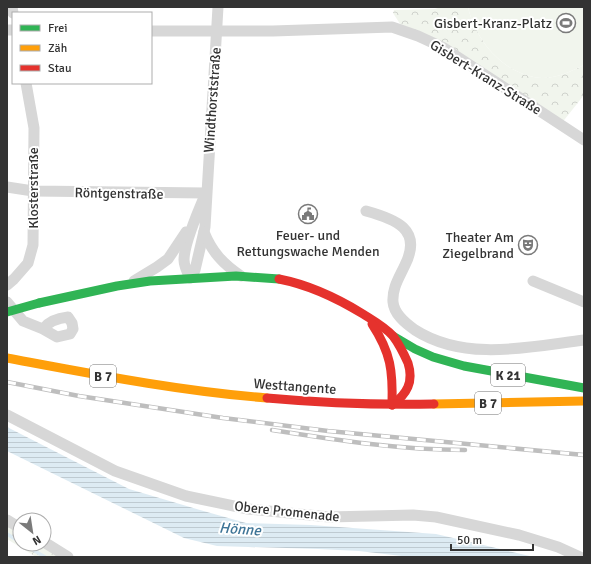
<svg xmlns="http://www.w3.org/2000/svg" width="591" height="564" font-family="Signika,sans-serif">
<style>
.grass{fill:#f1f5ed}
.forest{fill:url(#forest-crowns)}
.water{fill:url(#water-rules)}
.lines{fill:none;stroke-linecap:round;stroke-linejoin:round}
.stream{stroke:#ddebf3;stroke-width:3.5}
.street{stroke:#d7d7d7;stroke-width:11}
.fast{stroke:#30b455;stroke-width:9}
.slow{stroke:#ff9f0a;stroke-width:9}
.jam{stroke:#e5322d;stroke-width:9}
.rail-casing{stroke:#bebebe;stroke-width:4.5}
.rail{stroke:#fff;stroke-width:3;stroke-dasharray:9;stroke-linecap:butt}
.fast-bridge{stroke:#30b455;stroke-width:9}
.labels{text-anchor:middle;stroke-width:4;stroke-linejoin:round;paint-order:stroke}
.shield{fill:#fff;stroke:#707070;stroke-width:1}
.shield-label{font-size:13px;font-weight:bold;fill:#333}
.poi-label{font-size:14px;fill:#333;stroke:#fff;text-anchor:end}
.street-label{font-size:14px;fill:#333;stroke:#fff}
.water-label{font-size:15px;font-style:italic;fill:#3f7597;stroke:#fff}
</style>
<defs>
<pattern id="forest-crowns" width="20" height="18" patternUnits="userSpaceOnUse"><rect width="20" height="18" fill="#f1f5ed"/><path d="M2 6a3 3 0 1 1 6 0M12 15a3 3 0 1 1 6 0" fill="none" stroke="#cfd2cc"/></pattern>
<pattern id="water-rules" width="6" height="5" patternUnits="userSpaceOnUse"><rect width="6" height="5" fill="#ddebf3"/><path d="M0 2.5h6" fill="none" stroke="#becad1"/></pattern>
</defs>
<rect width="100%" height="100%" fill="#fff"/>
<path class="grass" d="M468,7h116v58c-12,6 -27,13 -41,13 -38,-2 -67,-36 -75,-71z"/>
<g class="forest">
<path d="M441,7h27c8,35 37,69 75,71 14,0 29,-7 41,-13v30l-23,29 -157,-94 -11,-17 1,-3 41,-1z"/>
<polygon points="7,521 20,529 20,544 44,544 65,557 36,557 7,539"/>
</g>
<polygon class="water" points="7,427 129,489 200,510 246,523 311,525 436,534 534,557 410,557 359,551 318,549 217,546 184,538 7,451"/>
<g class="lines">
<g class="stream">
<polyline points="7,534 20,542"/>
<polyline points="23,544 45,557"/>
</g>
<g class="street">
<polyline points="12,7 13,13"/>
<polyline points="7,30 13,30"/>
<polyline points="151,31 273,31 392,27 418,36 444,48 584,140"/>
<polyline points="7,187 33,191 206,193"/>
<path d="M206,193c-7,16 -22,50 -22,67 0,6 3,12 6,18l5,-8 10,-43 13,-220"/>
<path d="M366,211c29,8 57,18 39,54 -6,13 -13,23 -12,37 1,12 12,21 22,28 50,32 114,17 169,10"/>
<path d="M204,232c8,20 19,32 37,44"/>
<polyline points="134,281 157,267 168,259 186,232"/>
<polyline points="533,281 584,302"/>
<polyline points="7,285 14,279 28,263 33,245 34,128 26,83"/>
<path d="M7,302l16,19 20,8 14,8 13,-3 3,-5 -1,-6 -4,-6c-10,1 -19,4 -25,12"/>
<polyline points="7,415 115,471 186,496 248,509 329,517 413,515 436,517 519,535 558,547 580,557"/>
<polyline points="7,520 20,528"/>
<polyline points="44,542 68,557"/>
</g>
<g class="fast">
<polyline points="39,303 117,286 150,281 236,276 279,279"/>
<polyline points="393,336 415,349 433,357 464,366 584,388"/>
</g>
<g class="slow">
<path d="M7,358c86,16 172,33 260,40"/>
<polyline points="434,404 584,401"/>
</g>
<g class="jam">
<path d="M279,279c31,6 58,19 84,35 11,7 22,13 30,22 6,8 11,18 15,27 6,19 -1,31 -16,42"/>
<path d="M372,324c19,29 21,47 20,81"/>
<path d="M267,398c55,5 111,7 167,6"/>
</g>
<g class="rail-casing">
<g id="rail">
<polyline points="7,382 79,396 223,418 328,431 584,455"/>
<path d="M272,430c64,10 128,20 193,20"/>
</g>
</g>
<use href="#rail" class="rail"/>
<polyline class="fast-bridge" points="7,312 39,303"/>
</g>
<defs>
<g id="stadium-ring" transform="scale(1)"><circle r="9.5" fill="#fff" stroke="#7a7a7a" stroke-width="1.5"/><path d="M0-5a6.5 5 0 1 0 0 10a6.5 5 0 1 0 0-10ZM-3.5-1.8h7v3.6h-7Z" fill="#7a7a7a"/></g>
<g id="civic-ring" transform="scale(1)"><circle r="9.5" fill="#fff" stroke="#7a7a7a" stroke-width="1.5"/><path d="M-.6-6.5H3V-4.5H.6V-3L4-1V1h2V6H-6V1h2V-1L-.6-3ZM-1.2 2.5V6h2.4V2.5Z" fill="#7a7a7a"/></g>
<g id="theatre-ring" transform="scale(1)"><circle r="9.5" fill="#fff" stroke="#7a7a7a" stroke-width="1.5"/><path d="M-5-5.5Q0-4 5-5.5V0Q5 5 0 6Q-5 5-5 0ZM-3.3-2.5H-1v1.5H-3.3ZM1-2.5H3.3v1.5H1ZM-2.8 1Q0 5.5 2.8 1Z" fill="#7a7a7a"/></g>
</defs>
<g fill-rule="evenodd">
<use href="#stadium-ring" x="566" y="23"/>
<use href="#civic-ring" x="308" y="214"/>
<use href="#theatre-ring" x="528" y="245"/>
</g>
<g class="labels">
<g class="shield">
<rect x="491" y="364" width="34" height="22" rx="3"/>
<rect x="90" y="365" width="26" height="22" rx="3"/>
<rect x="475" y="392" width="26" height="22" rx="3"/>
</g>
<g class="shield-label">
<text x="508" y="380">K 21</text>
<text x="103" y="381">B 7</text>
<text x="488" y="408">B 7</text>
</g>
<g class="poi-label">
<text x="552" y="28">Gisbert-Kranz-Platz</text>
<text x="308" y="240" text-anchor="middle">Feuer- und<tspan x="308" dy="16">Rettungswache Menden</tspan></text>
<text x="514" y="242">Theater Am<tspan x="514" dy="16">Ziegelbrand</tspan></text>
</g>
<g class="street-label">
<text transform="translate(486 77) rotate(32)" y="5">Gisbert-Kranz-Straße</text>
<text transform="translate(212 100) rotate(-86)" y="5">Windthorststraße</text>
<text transform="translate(33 188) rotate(-90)" y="5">Klosterstraße</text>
<text transform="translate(119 193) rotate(1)" y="5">Röntgenstraße</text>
<text transform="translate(295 386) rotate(4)" y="5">Westtangente</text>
<text transform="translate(287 511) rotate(6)" y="5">Obere Promenade</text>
</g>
<g class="water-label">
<text transform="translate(240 529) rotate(4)" y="5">Hönne</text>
</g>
</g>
<rect width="591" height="564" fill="none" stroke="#333333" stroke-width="16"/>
<rect x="12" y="12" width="140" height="72" fill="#ffffff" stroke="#adadad"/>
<rect x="20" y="25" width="20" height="6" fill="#30b455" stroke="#adadad"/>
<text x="48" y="32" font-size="12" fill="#333333">Frei</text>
<rect x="20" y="45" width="20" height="6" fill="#ff9f0a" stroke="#adadad"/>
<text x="48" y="52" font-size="12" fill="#333333">Zäh</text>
<rect x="20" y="65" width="20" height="6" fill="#e5322d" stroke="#adadad"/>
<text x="48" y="72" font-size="12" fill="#333333">Stau</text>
<g transform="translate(32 532) rotate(150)"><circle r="19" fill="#ffffff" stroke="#adadad"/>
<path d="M0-3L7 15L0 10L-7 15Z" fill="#7a7a7a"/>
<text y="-6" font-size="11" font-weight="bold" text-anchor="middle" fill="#333333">N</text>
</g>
<path d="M451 544v6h82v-6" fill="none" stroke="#333333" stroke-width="2"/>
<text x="457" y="544" font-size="12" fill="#333333" stroke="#ffffff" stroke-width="3" paint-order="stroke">50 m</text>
</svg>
